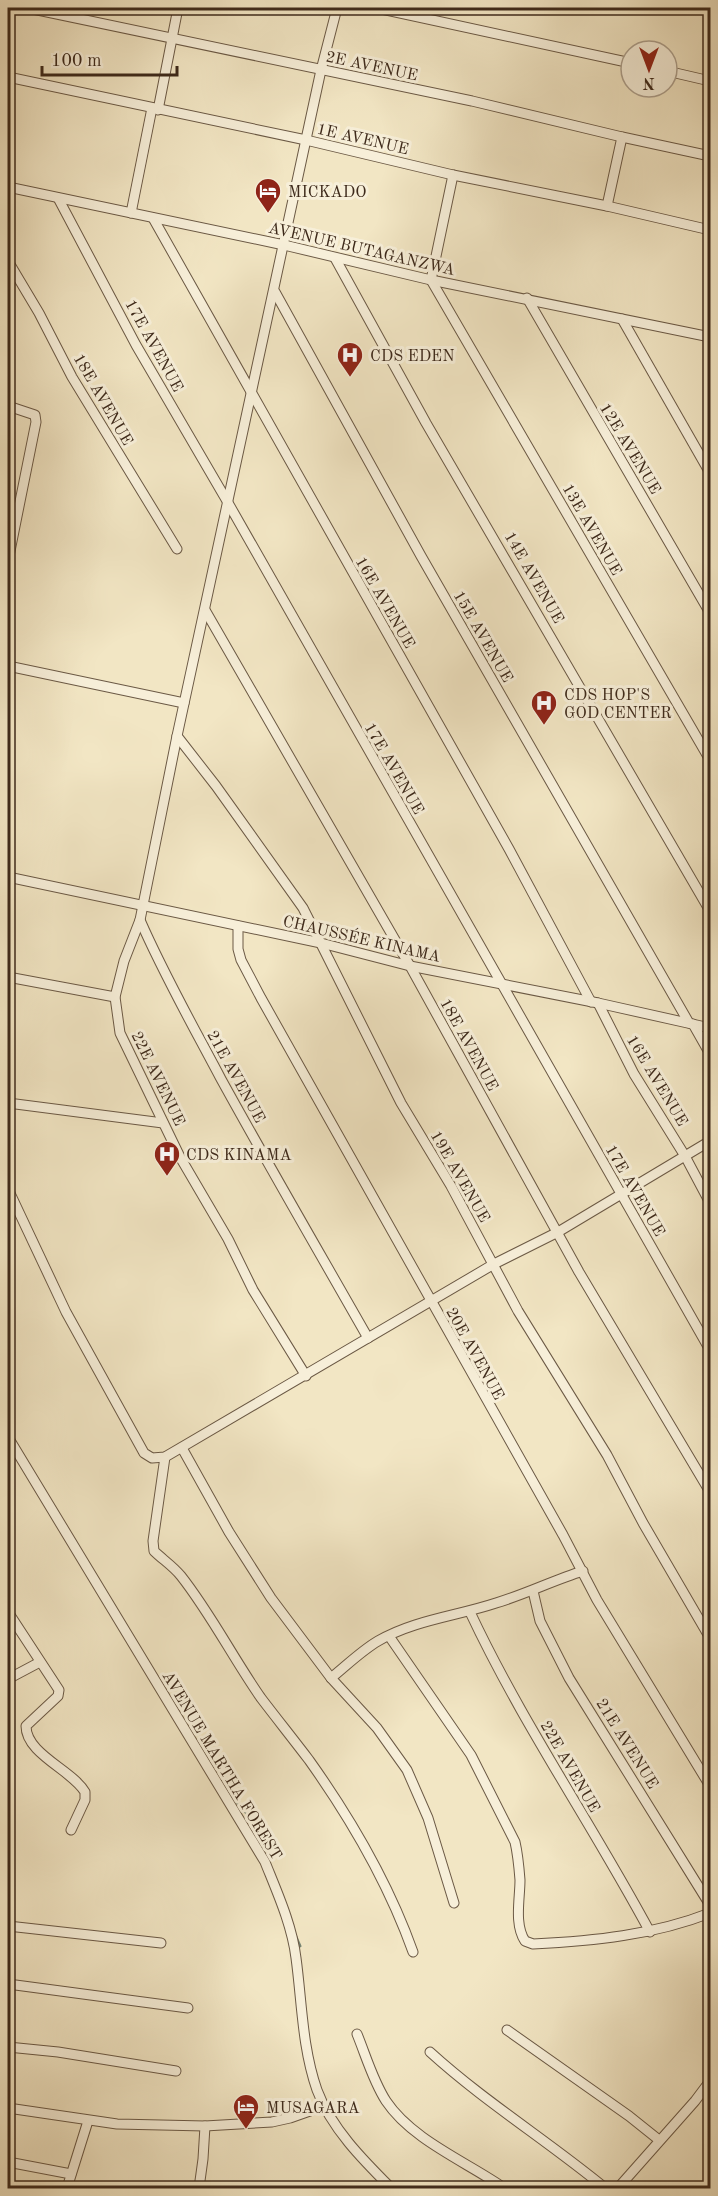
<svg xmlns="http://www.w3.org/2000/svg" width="718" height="2196" font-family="'Old Standard TT',serif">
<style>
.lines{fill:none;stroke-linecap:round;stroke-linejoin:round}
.stream{stroke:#768473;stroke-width:3}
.minor-casing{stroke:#6b5945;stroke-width:11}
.minor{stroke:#f7efd9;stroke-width:9}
.labels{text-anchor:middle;stroke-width:6;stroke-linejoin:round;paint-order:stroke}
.street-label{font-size:16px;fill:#3e2a1b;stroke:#f7efd9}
.poi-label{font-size:16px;fill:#3e2a1b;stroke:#f7efd9;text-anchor:start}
</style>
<rect width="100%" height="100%" fill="#f2e6c4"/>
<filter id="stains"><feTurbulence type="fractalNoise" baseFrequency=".00333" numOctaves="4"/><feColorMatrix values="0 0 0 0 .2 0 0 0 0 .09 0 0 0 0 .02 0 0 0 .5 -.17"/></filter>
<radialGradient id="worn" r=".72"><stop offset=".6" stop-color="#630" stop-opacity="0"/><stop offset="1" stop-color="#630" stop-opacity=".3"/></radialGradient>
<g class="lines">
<g class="stream">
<polyline points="227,1791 259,1827 260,1847"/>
<polyline points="296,1937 300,1946"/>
</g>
<g class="minor-casing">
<g id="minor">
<polyline points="28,8 472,101 622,137 710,156"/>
<polyline points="377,8 631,63"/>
<polyline points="667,71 710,81"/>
<polyline points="8,77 306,140 453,175 607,206 710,230"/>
<polyline points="158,110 178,8"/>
<polyline points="453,175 431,280 710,760"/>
<polyline points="8,187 284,245 431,280 710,337"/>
<polyline points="58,198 136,345 227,501 710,1350"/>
<polyline points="607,206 622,137"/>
<polyline points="131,213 152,108"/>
<polyline points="153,218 509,849 591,1002"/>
<polyline points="335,258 426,423 710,911"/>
<polyline points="8,261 39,313 72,377 177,549"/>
<polyline points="275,292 421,556 689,1023"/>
<polyline points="527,298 710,613"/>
<polyline points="622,319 710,473"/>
<polyline points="8,406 35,415 36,422 8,561"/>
<polyline points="205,610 410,966 579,1272 710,1492"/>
<polyline points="8,666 184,703"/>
<polyline points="177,736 216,786 303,908 401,1103 451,1186 518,1311 607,1455 643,1523 710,1638"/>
<polyline points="8,877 321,943 410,966 598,1003 710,1028"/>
<path d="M140,920c24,55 53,106 81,159 48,87 98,173 147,259"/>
<polyline points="238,926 238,949 241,960 261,998 563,1535 597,1600 710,1786"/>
<polyline points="8,977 115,997"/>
<polyline points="598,1003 634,1074 685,1156 710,1203"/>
<polyline points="693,1024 710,1054"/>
<polyline points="8,1103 163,1123"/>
<polyline points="8,1189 66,1312 144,1453 152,1458 165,1457 494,1264 558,1232 710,1141"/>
<polyline points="306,1376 253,1290 228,1239 180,1157 120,1033 115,997 124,961 140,920 177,736 321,70 337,8"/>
<path d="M8,1437l257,425c12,30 27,63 31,96 6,44 6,89 21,132 14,38 46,70 74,98"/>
<polyline points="182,1448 229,1532 271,1598 331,1678 377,1728 407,1770 428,1818 454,1903"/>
<path d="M165,1457l-12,84 1,10c8,8 19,15 27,25 30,38 52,82 80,122 16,21 32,41 48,62 42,59 79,122 104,192"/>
<polyline points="533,1591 540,1621 569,1678 710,1905"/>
<path d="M8,1612l51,78 -1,6 -32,30c0,28 46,44 59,66v8l-14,30"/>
<path d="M470,1612c52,111 122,212 180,320"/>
<path d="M389,1636l82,119 44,87c3,13 4,25 5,38 0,19 -6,44 5,61l8,3c60,-3 121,-9 177,-31"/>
<path d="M331,1678c15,-12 30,-27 47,-37 36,-21 79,-25 118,-38 30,-9 58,-23 87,-32"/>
<polyline points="8,1679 40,1662"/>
<polyline points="8,1926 161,1943"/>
<polyline points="8,1984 188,2008"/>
<polyline points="507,2030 629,2116 659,2140"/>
<path d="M357,2034c9,22 16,47 29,67 26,39 81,61 118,87"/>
<polyline points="8,2047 58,2052 176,2071"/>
<path d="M430,2052c55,50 118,89 175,136"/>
<polyline points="8,2108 117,2124 205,2126 272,2122 290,2118 324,2106"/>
<polyline points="8,2162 71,2174"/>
<polyline points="67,2188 88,2121"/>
<polyline points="199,2188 203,2159 205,2126"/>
<polyline points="618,2188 695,2101 710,2081"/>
</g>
</g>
<use href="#minor" class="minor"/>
</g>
<defs>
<g id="hotel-pin" transform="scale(1.35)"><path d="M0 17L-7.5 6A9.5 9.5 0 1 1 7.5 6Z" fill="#8f2418" stroke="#f7efd9"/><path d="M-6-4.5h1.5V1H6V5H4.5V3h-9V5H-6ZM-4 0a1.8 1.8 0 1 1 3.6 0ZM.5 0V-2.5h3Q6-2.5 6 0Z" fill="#fff"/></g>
<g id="hospital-pin" transform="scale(1.35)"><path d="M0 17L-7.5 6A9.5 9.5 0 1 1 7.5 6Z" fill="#8f2418" stroke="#f7efd9"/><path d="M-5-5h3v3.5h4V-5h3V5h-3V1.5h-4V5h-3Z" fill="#fff"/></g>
</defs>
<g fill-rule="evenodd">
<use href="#hotel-pin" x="268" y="191"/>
<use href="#hospital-pin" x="350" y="355"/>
<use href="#hospital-pin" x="544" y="703"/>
<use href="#hospital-pin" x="167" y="1154"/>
<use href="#hotel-pin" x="246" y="2107"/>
</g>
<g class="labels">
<g class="street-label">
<text transform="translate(372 65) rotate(12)" y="6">2E AVENUE</text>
<text transform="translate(363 138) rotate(13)" y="6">1E AVENUE</text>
<text transform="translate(362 248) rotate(13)" y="6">AVENUE BUTAGANZWA</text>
<text transform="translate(155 345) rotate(61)" y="6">17E AVENUE</text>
<text transform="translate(104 399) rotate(60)" y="6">18E AVENUE</text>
<text transform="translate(631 448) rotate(59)" y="6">12E AVENUE</text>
<text transform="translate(593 529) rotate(60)" y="6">13E AVENUE</text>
<text transform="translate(535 577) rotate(60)" y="6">14E AVENUE</text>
<text transform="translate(386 602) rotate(60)" y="6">16E AVENUE</text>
<text transform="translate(484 636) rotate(60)" y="6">15E AVENUE</text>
<text transform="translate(395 768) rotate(60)" y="6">17E AVENUE</text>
<text transform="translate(362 938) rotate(13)" y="6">CHAUSSÉE KINAMA</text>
<text transform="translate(470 1044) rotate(61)" y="6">18E AVENUE</text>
<text transform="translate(237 1076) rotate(61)" y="6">21E AVENUE</text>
<text transform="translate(159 1078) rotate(64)" y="6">22E AVENUE</text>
<text transform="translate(658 1080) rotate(59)" y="6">16E AVENUE</text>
<text transform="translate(461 1176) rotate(60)" y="6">19E AVENUE</text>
<text transform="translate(636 1190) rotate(60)" y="6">17E AVENUE</text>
<text transform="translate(476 1353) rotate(61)" y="6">20E AVENUE</text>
<text transform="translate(628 1743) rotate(58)" y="6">21E AVENUE</text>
<text transform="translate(223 1765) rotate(59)" y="6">AVENUE MARTHA FOREST</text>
<text transform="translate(571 1766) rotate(60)" y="6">22E AVENUE</text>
</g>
<g class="poi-label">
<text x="288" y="197">MICKADO</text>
<text x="370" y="361">CDS EDEN</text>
<text x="564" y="700">CDS HOP'S<tspan x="564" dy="18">GOD CENTER</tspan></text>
<text x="186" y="1160">CDS KINAMA</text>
<text x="266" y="2113">MUSAGARA</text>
</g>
</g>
<rect width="718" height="2196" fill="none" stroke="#f2e6c4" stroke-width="30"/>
<rect x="9" y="9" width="700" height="2178" fill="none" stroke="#3e2a1b" stroke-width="3"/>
<rect x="15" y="15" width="688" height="2166" fill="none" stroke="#3e2a1b" stroke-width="1.5"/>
<g transform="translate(649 69) rotate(180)"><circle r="28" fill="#f7efd9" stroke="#ada08d" stroke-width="1.5"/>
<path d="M0-4.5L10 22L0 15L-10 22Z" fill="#8f2418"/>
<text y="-9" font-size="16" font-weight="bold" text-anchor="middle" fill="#3e2a1b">N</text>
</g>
<path d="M42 66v9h135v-9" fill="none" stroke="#3e2a1b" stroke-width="3"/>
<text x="51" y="66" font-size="18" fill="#3e2a1b" stroke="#f7efd9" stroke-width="4.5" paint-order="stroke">100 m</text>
<rect width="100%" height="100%" filter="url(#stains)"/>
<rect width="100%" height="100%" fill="url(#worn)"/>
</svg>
